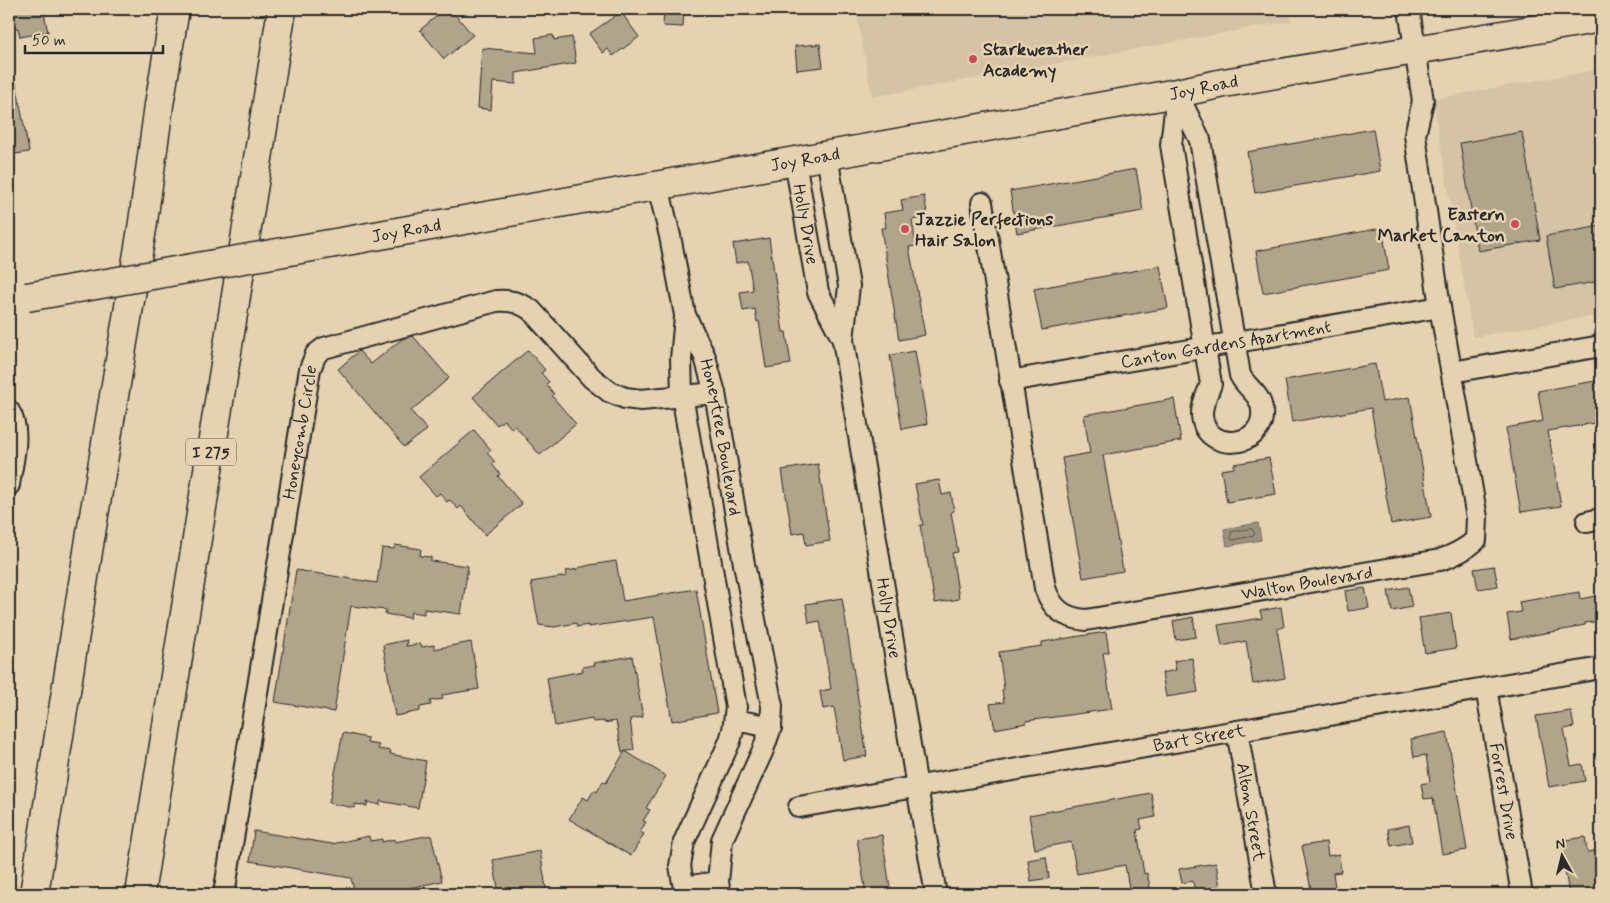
<svg xmlns="http://www.w3.org/2000/svg" width="1610" height="903" font-family="Mynerve,sans-serif">
<style>
.built{fill:#d4c4a5}
.water{fill:#9d927d;stroke:#6f695c}
.lines{fill:none;stroke-linecap:round;stroke-linejoin:round}
.shore{stroke:#59544c;stroke-width:1}
.building{fill:#b0a48b;stroke:#2b2b2b}
.street-casing{stroke:#2b2b2b;stroke-width:24}
.secondary-casing{stroke:#2b2b2b;stroke-width:31}
.highway-casing{stroke:#2b2b2b;stroke-width:31}
.street{stroke:#e4d2b0;stroke-width:20}
.secondary{stroke:#e4d2b0;stroke-width:28}
.highway{stroke:#e4d2b0;stroke-width:28}
.secondary-bridge-casing{stroke:#2b2b2b;stroke-width:31;stroke-linecap:butt}
.secondary-bridge{stroke:#e4d2b0;stroke-width:28}
.poi-dot{fill:#d1495b;stroke:#e4d2b0;stroke-width:2}
.labels{text-anchor:middle;stroke-width:5;stroke-linejoin:round;paint-order:stroke}
.shield{fill:#e4d2b0;stroke:#625d53;stroke-width:1}
.shield-label{font-size:16px;font-weight:bold;fill:#2b2b2b}
.poi-label{font-size:18px;font-weight:bold;fill:#2b2b2b;stroke:#e4d2b0;text-anchor:start}
.street-label{font-size:18px;fill:#2b2b2b;stroke:#e4d2b0}
</style>
<rect width="100%" height="100%" fill="#e4d2b0"/>
<filter id="ink" filterUnits="userSpaceOnUse"><feTurbulence type="fractalNoise" baseFrequency=".02" numOctaves="2"/><feDisplacementMap in="SourceGraphic" scale="10" xChannelSelector="R" yChannelSelector="G"/><feConvolveMatrix kernelMatrix="1 2 1 2 8 2 1 2 1" color-interpolation-filters="sRGB"/></filter>
<g filter="url(#ink)">
<g class="built">
<polygon points="856,9 1289,9 1291,21 872,97"/>
<polygon points="1601,69 1601,315 1473,337 1433,99"/>
</g>
<polygon class="water" points="1258,523 1261,540 1227,546 1224,529"/>
<g class="lines">
<polygon class="shore" points="1252,529 1255,534 1253,536 1233,540 1231,539 1231,532"/>
</g>
<g class="building">
<polygon points="9,9 43,9 48,32 20,37 18,28 9,30"/>
<polygon points="445,9 450,9 473,35 444,59 420,30"/>
<polygon points="664,9 684,9 683,27 663,26"/>
<polygon points="621,12 639,37 613,56 608,49 603,53 589,34"/>
<polygon points="553,35 554,40 572,37 576,63 516,73 516,84 493,82 491,110 478,108 482,48 537,53 535,38"/>
<polygon points="820,44 823,67 797,70 795,46"/>
<polygon points="16,83 29,152 9,155 9,84"/>
<polygon points="1373,129 1380,171 1255,193 1247,152"/>
<polygon points="1522,132 1540,240 1478,251 1460,143"/>
<polygon points="1136,169 1143,211 1017,233 1010,191"/>
<polygon points="924,196 928,217 912,220 916,246 909,247 925,335 899,340 881,228 886,228 884,213 903,210 901,200"/>
<polygon points="1601,226 1601,281 1555,289 1546,236"/>
<polygon points="1382,228 1389,270 1263,293 1256,251"/>
<polygon points="769,238 783,332 786,332 791,364 766,368 759,321 757,322 755,309 743,311 740,292 753,290 748,261 736,263 733,244"/>
<polygon points="1160,266 1168,308 1042,330 1034,289"/>
<polygon points="413,336 449,378 411,411 427,430 404,447 338,369 359,351 371,364 402,339"/>
<polygon points="528,350 545,370 541,373 549,382 546,384 554,394 552,396 576,424 540,455 515,426 512,429 504,420 497,425 473,397"/>
<polygon points="915,351 927,424 902,429 890,355"/>
<polygon points="1375,364 1382,402 1410,397 1431,517 1391,524 1371,408 1292,422 1285,380"/>
<polygon points="1601,380 1601,422 1548,431 1561,506 1521,512 1506,428 1543,421 1538,391"/>
<polygon points="1174,399 1181,441 1103,455 1123,571 1083,578 1062,458 1090,453 1084,415"/>
<polygon points="474,430 491,450 487,453 495,462 492,464 500,474 498,476 522,504 485,535 461,506 458,509 450,500 447,502 440,493 436,496 419,477"/>
<polygon points="1269,458 1276,494 1227,502 1221,470 1234,468 1234,464"/>
<polygon points="818,464 830,541 806,545 804,532 792,534 782,470"/>
<polygon points="939,480 942,495 951,493 954,511 951,512 958,552 952,553 959,599 935,603 927,558 926,558 920,525 923,525 915,484"/>
<polygon points="395,545 421,549 420,556 431,557 431,561 468,566 461,614 424,609 424,614 411,612 410,618 385,614 386,610 351,606 334,712 275,702 296,570 377,583 382,548 394,549"/>
<polygon points="616,561 623,601 696,589 717,713 672,721 654,617 588,627 588,625 577,627 576,623 554,627 539,625 531,582 567,576 566,571 579,569 578,568 590,565"/>
<polygon points="1494,566 1498,586 1478,589 1474,569"/>
<polygon points="1408,587 1412,607 1392,611 1388,591"/>
<polygon points="1365,588 1369,608 1348,611 1345,591"/>
<polygon points="1579,592 1580,599 1601,595 1601,621 1585,623 1585,625 1574,627 1574,628 1511,639 1507,614 1521,612 1519,602"/>
<polygon points="842,598 867,756 843,760 834,707 823,709 820,691 831,689 820,621 809,623 806,604"/>
<polygon points="1281,607 1284,627 1277,629 1285,678 1253,684 1246,641 1222,646 1218,625 1262,618 1260,611"/>
<polygon points="1451,613 1456,648 1425,653 1419,618"/>
<polygon points="1193,617 1196,637 1176,640 1173,621"/>
<polygon points="1106,632 1109,652 1103,653 1112,709 1026,721 1026,723 995,729 990,704 1004,702 1002,690 1004,689 999,652 1042,646 1042,642"/>
<polygon points="407,640 406,646 421,644 422,647 434,645 434,649 471,642 479,689 442,695 443,699 430,701 431,705 420,707 420,711 395,716 383,645"/>
<polygon points="632,656 643,717 630,719 634,750 622,752 616,721 604,723 604,721 593,722 592,719 555,726 547,678 583,671 582,667 595,665 594,663"/>
<polygon points="1192,658 1198,692 1166,697 1162,673 1176,670 1174,661"/>
<polygon points="1571,711 1574,727 1564,729 1571,766 1582,764 1585,781 1549,787 1536,716"/>
<polygon points="1447,732 1467,850 1442,854 1433,798 1424,799 1421,784 1430,782 1426,755 1414,757 1411,739"/>
<polygon points="343,733 368,738 367,743 379,745 378,749 391,751 390,754 426,761 418,808 380,801 380,805 367,802 367,806 355,804 355,808 329,803"/>
<polygon points="625,751 666,776 646,808 650,810 643,821 646,822 640,832 644,834 631,856 569,819 583,797 588,800 594,790 597,792 603,781 606,783"/>
<polygon points="1151,793 1155,817 1140,820 1142,829 1137,830 1144,874 1147,873 1151,892 1130,894 1125,865 1077,874 1071,842 1035,849 1029,815"/>
<polygon points="1409,825 1412,842 1391,846 1388,829"/>
<polygon points="254,831 332,844 369,836 370,841 382,839 382,842 395,839 395,842 431,835 442,881 405,889 406,894 355,894 351,878 250,861"/>
<polygon points="882,835 891,894 866,894 857,839"/>
<polygon points="1585,837 1587,852 1599,850 1601,865 1601,894 1569,894 1560,841"/>
<polygon points="1326,842 1328,856 1339,854 1341,872 1333,873 1336,894 1312,894 1302,846"/>
<polygon points="540,851 547,894 499,894 493,860"/>
<polygon points="1046,857 1049,878 1031,881 1028,860"/>
<polygon points="1216,863 1221,894 1195,894 1193,881 1182,883 1179,869"/>
</g>
<g class="lines">
<g class="street-casing">
<g id="street">
<path d="M1177,93l23,47 40,235c6,13 21,19 22,35 4,40 -60,44 -60,3 0,-10 6,-20 9,-29l-40,-239z"/>
<path id="s1" d="M827,156l22,130 -6,54 74,447 19,107"/>
<path id="s2" d="M795,161l23,131 25,48"/>
<path id="s3" d="M658,186l12,50 15,79 20,42 10,36 29,171 28,142 -1,21 -8,23 -41,90 -4,42 2,12"/>
<path id="s4" d="M982,203l63,385c7,21 19,30 41,32l354,-60c15,-5 25,-10 36,-20l1,-22 -37,-211 -25,-172 8,-34 -14,-92"/>
<polyline points="685,317 681,359 682,395 736,707 733,730 730,741 684,842 680,866 685,894"/>
<polyline points="1452,372 1601,346"/>
<path id="s5" d="M1010,381l430,-74"/>
<path d="M9,411c13,21 3,51 0,74"/>
<polyline points="1587,522 1601,519"/>
<path id="s6" d="M1486,688l36,206"/>
<polyline points="735,720 771,727"/>
<path id="s7" d="M1237,731l29,163"/>
<path id="s8" d="M799,807l802,-139"/>
<polyline points="684,887 718,882"/>
<path id="s9" d="M224,894l86,-525 6,-15 8,-6 172,-47c14,-1 23,1 35,9l61,68 18,14 15,6 16,2 74,-7"/>
</g>
</g>
<g class="secondary-casing">
<g id="secondary">
<path id="s10" d="M358,239l819,-146 47,-10 377,-65"/>
</g>
</g>
<g class="highway-casing">
<g id="highway">
<polyline points="34,894 90,539 142,229 159,105 175,9"/>
<polyline points="140,894 282,9"/>
</g>
</g>
<use href="#street" class="street"/>
<use href="#secondary" class="secondary"/>
<use href="#highway" class="highway"/>
<g class="secondary-bridge-casing">
<polyline id="secondary-bridge" points="27,297 358,239"/>
</g>
<use href="#secondary-bridge" class="secondary-bridge"/>
</g>
</g>
<g class="poi-dot">
<circle cx="973" cy="59" r="5"/>
<circle cx="1515" cy="224" r="5"/>
<circle cx="905" cy="229" r="5"/>
</g>
<g class="labels">
<rect class="shield" x="186" y="438.5" width="50" height="27" rx="4"/>
<g class="shield-label">
<text x="211" y="458">I 275</text>
</g>
<g class="poi-label">
<text x="983" y="55">Starkweather<tspan x="983" dy="21">Academy</tspan></text>
<text x="1505" y="220" text-anchor="end">Eastern<tspan x="1505" dy="21">Market Canton</tspan></text>
<text x="915" y="225">Jazzie Perfections<tspan x="915" dy="21">Hair Salon</tspan></text>
</g>
<g class="street-label">
<text dy="6" stroke="none"><textPath href="#s10" startOffset="859">Joy Road</textPath></text>
<text dy="6" stroke="none"><textPath href="#s10" startOffset="454">Joy Road</textPath></text>
<text dy="6" stroke="none"><textPath href="#s2" startOffset="64">Holly Drive</textPath></text>
<text dy="6" stroke="none"><textPath href="#s10" startOffset="49">Joy Road</textPath></text>
<text dy="6" stroke="none"><textPath href="#s5" startOffset="219">Canton Gardens Apartment</textPath></text>
<text dy="6" stroke="none"><textPath href="#s9" startOffset="468">Honeycomb Circle</textPath></text>
<text dy="6" stroke="none"><textPath href="#s3" startOffset="260">Honeytree Boulevard</textPath></text>
<text dy="6" stroke="none"><textPath href="#s4" startOffset="670">Walton Boulevard</textPath></text>
<text dy="6" stroke="none"><textPath href="#s1" startOffset="468">Holly Drive</textPath></text>
<text dy="6" stroke="none"><textPath href="#s8" startOffset="406">Bart Street</textPath></text>
<text dy="6" stroke="none"><textPath href="#s6" startOffset="105">Forrest Drive</textPath></text>
<text dy="6" stroke="none"><textPath href="#s7" startOffset="82">Alton Street</textPath></text>
</g>
</g>
<rect width="1610" height="903" fill="none" stroke="#e4d2b0" stroke-width="30"/>
<rect x="15" y="15" width="1580" height="873" fill="none" stroke="#2b2b2b" stroke-width="2" filter="url(#ink)"/>
<g transform="translate(1562 856) rotate(352)" stroke="#e4d2b0" stroke-width="4" paint-order="stroke">
<path d="M0-4L9 19L0 12L-9 19Z" fill="#2b2b2b"/>
<text y="-8" font-size="14" font-weight="bold" text-anchor="middle" fill="#2b2b2b">N</text>
</g>
<path d="M25 45v8h138v-8" fill="none" stroke="#2b2b2b" stroke-width="2.5"/>
<text x="32" y="45" font-size="15" fill="#2b2b2b" stroke="#e4d2b0" stroke-width="4" paint-order="stroke">50 m</text>
</svg>
